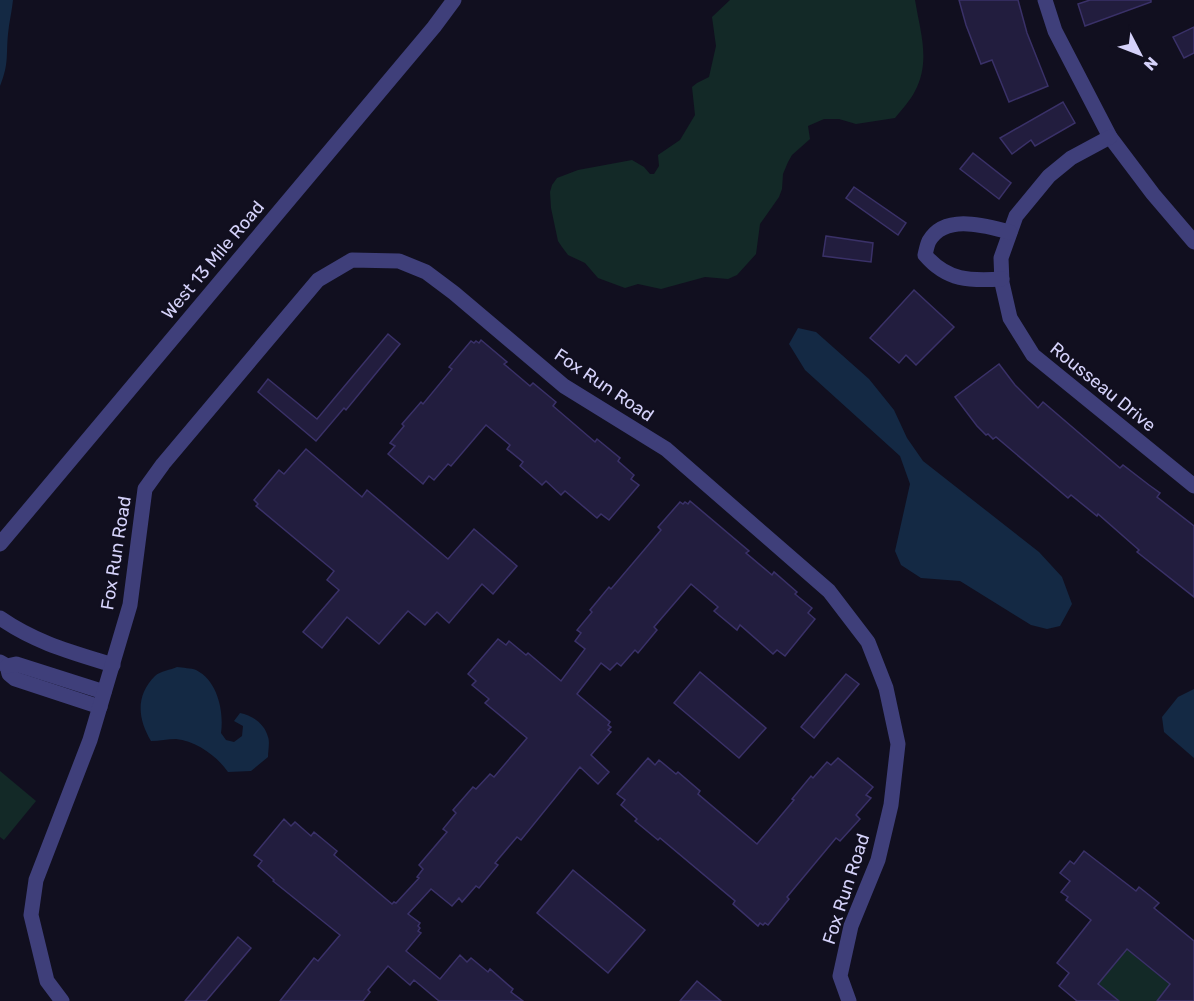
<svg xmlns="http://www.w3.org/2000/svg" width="1194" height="1001" font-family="Rubik,sans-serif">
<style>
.green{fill:#132927}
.water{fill:#142944}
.building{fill:#221d3e;stroke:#3a3168;stroke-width:1.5}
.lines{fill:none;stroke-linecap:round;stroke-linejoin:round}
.minor{stroke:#3f3f7a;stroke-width:15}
.labels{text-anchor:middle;stroke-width:4.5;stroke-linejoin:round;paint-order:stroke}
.street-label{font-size:18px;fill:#d5d2fa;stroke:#110f1f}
</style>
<rect width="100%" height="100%" fill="#110f1f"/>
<g class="green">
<path d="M730,0h185c5,31 16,61 0,91 -5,10 -13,18 -20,27l-39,6 -17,-5h-15l-16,7 2,13 -18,16 -4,7 -5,12 -1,15 -3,8 -19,27 -4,30 -19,21 -9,4 -23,-2 -44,12 -23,-5 -13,4 -27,-10 -13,-15 -17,-8 -6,-8 -4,-6 -7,-33 -1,-16 2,-7 5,-7 21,-8 54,-10 12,7 6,7h4l5,-8 -1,-11 22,-15 15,-25 -3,-28 5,-4 12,-6 7,-31 -4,-29z"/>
<polygon points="0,771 36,801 4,840 0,837"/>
<polygon points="1132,948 1136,957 1170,984 1157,1001 1119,1001 1098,984 1127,949"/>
</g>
<g class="water">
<path d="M0,0h13c-1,11 -4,22 -5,34 -2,21 1,30 -8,52z"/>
<polygon points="798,328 816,332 869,379 894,410 907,438 923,461 1039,552 1062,577 1072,604 1060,626 1047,629 1031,625 960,581 921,578 901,565 895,551 910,484 900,456 805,370 789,344"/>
<path d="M177,667c6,1 14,1 19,3 22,11 28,42 25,63l5,7 8,2 8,-6 1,-10 -9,-5 6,-8c12,2 25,11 28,24 2,5 0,14 0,20l-17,14 -23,1c-11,-16 -32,-31 -52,-33 -8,0 -17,2 -25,2 -13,-22 -16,-45 4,-65 5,-5 16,-6 22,-9z"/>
<polygon points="1194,689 1194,758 1164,732 1162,717 1178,697"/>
</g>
<g class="building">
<polygon points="959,0 1018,0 1027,33 1048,86 1009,102 992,60 981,64 966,25"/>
<polygon points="1090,0 1151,0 1151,2 1085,26 1078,4"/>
<polygon points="1194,27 1194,53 1184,58 1173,37"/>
<polygon points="1063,102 1075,123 1035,146 1031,140 1012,154 1000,138"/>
<polygon points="973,153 1011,183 999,199 960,169"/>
<polygon points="854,187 906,223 898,235 846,198"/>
<polygon points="826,236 873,243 871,262 823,256"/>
<polygon points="914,290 954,327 916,365 906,355 899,363 870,338"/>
<polygon points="388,334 400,344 346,410 344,408 316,441 258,392 268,379 317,419"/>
<polygon points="481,340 507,362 504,364 530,386 533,383 556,402 553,406 595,442 597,439 620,458 618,461 634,475 631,479 639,485 609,520 601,514 597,518 565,491 561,495 546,481 542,485 520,466 523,462 507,449 510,445 486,425 451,466 448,464 434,480 429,476 423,484 388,454 395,446 390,443 404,426 402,424 421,402 423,404 452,369 449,367 471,341 474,343 476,341 479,343"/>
<polygon points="999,364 1015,385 1038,408 1043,402 1120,468 1123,465 1149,485 1160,493 1157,497 1194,526 1194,597 1137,552 1139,550 1098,514 1097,516 1071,495 1068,498 996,437 993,439 988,434 986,435 977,426 955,397"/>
<polygon points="306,449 362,497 367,490 448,559 474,529 517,566 493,594 482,584 449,623 437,612 425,625 408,611 379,644 347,617 322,648 303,632 339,590 327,580 334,571 256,506 258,504 254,500 279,470 284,474"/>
<polygon points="690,501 749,551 746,553 772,575 774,572 797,592 795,594 812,608 808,613 815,619 785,656 777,650 773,654 740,625 737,630 714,611 718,607 691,584 654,627 657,630 638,653 635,650 621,666 617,663 610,670 601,663 577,694 610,722 608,725 611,727 608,730 611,732 591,755 609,772 598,784 580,767 521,840 517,837 495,863 498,865 479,888 476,886 462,902 459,898 452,906 431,889 408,914 420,923 418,926 420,928 418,931 421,933 406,951 440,979 460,955 467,962 471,958 488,972 490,969 513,989 511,992 523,1001 439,1001 414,980 410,985 388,966 368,990 370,992 363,1001 280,1001 314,958 318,961 340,935 273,881 274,880 258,866 262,861 254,855 284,819 291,826 295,822 311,836 314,832 337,851 334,855 392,904 394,902 396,903 419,878 417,877 423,869 419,865 447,832 443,829 456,813 453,810 473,787 476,789 490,774 494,777 527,738 485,703 489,699 472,685 476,681 468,674 498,639 506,645 509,641 526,655 528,653 561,681 585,649 575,641 581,633 577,630 592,612 590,610 609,587 611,589 661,530 658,527 680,502 683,504 685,502 688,504"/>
<polygon points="700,672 766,728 739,758 674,703"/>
<polygon points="846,674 859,684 814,738 801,727"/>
<polygon points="648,758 655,765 659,760 676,774 678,772 700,791 698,794 757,844 794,800 792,799 811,776 813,778 827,762 831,765 838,758 873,787 866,795 871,798 856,815 860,819 840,841 836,838 787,897 789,899 768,925 765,923 763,925 760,923 758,926 733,904 735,901 660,838 658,840 635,821 637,819 621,805 625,800 617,794"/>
<polygon points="1084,851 1136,891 1139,887 1159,903 1154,908 1194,941 1194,1001 1157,1001 1170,984 1127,949 1098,984 1119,1001 1077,1001 1059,986 1069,973 1057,963 1091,920 1066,900 1068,897 1061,892 1070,881 1060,873 1070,861 1074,864"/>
<polygon points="573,870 645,930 608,973 537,913"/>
<polygon points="238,937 251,948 206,1001 185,1001"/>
<polygon points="697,981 721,1001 680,1001"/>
</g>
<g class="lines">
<g class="minor">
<polyline points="1045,0 1055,31 1110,137 1153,194 1194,242"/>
<polyline points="1110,137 1071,158 1049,176 1016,216 1001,258 1002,283 1010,318 1033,355 1194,486"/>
<path d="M1002,279c-32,2 -55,2 -77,-24 1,-4 2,-10 4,-14 16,-28 57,-15 81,-9"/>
<polyline points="0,544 434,27 454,0"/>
<path d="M0,618c36,25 71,34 113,47"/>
<polyline points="0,662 7,666 9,674 15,679 100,707"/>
<polyline points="7,666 16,664 104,692"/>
<polyline points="62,1001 47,981 31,915 36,880 90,740 130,605 145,489 163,464 318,280 352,260 399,261 426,272 454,293 564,386 666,449 829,591 868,642 886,688 898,744 891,805 878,860 851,926 840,976 849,1001"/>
</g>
</g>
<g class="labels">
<g class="street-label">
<text transform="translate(213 260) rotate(-50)" y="6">West 13 Mile Road</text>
<text transform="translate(604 385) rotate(34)" y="6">Fox Run Road</text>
<text transform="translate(1103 387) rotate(39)" y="6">Rousseau Drive</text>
<text transform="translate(116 553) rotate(-81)" y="6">Fox Run Road</text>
<text transform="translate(846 889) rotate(-72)" y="6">Fox Run Road</text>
</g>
</g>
<g transform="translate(1140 54) rotate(132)" stroke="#110f1f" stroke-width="4.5" paint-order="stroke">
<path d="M0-4.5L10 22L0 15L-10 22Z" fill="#d5d2fa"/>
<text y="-9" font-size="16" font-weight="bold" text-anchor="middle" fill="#d5d2fa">N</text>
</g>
</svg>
